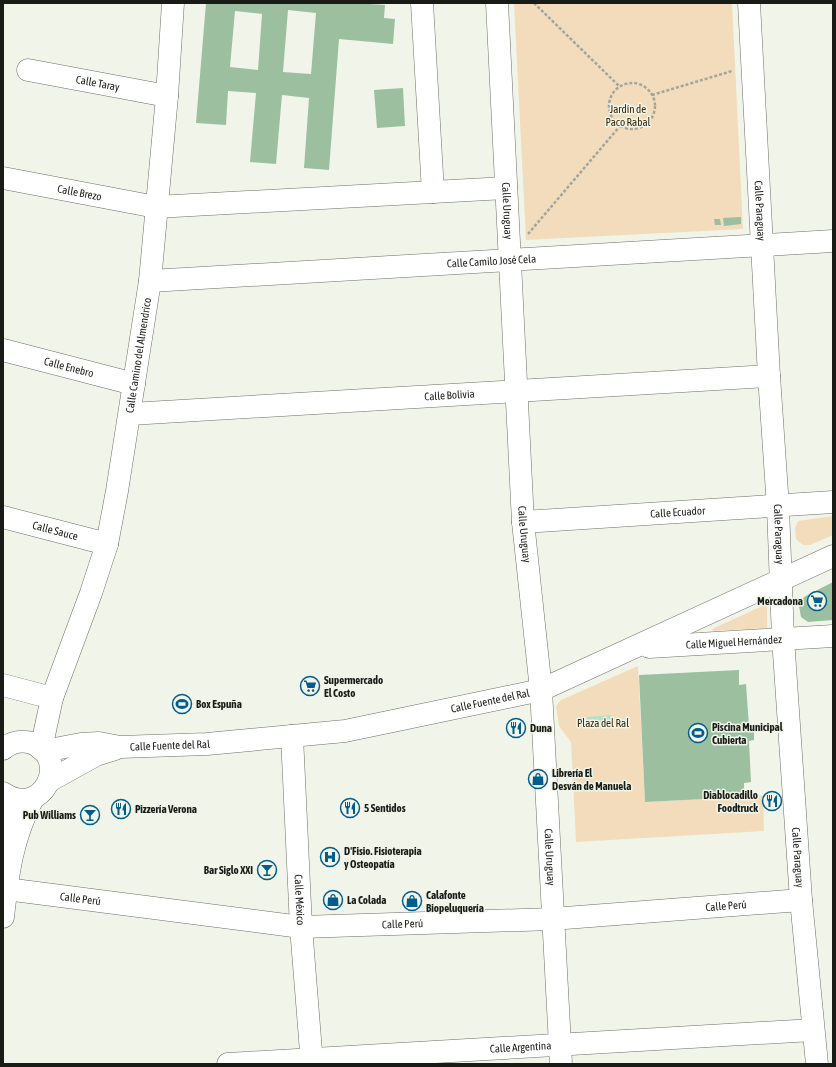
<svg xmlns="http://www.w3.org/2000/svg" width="836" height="1067" viewBox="0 0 836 1067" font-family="'Asap Condensed',sans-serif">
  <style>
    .green { fill: #f2dcbc }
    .water { fill: #b0e2d0 }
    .building { fill: #9cbf9f; fill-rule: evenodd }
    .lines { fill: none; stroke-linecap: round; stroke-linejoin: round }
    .minor-casing { stroke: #6b6f64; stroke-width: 23 }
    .path { stroke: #a1a59b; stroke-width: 2.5; stroke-dasharray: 3 2; stroke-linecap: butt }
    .minor { stroke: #fff; stroke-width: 22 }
    .labels { text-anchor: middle; stroke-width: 3; stroke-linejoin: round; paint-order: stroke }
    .street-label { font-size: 11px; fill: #191b16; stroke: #f1f5e9 }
    .park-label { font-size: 11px; fill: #392606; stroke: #f1f5e9 }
    .poi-label { font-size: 11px; font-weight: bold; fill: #191b16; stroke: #f1f5e9; text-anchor: start }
  </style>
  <rect width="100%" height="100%" fill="#f1f5e9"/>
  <!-- green -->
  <g class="green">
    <path d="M514,3h218l11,226 -217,11z"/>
    <path d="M833,516v19l-23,10h-7l-7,-6 -1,-11 3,-7z"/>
    <path d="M767,604v24l-54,3 -1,-2z"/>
    <path d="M638,666l7,136 118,-6 1,35 -188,11 -5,-100 -12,-16 -3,-20 5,-6z"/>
  </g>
  <!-- water -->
  <path class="water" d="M611,715l1,8 -24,2 -1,-8z"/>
  <!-- building -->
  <g class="building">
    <path d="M206,3h149l30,2 -1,13 11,1 -2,25 -54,-5 -10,131 -25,-2 5,-70 -27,-3 -6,69 -26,-2 6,-69 -28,-2 -2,34 -30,-2zM288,10l28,3 -5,61 -28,-2zM235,11l27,3 -4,56 -28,-3z"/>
    <path d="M403,88l2,38 -28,2 -3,-38z"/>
    <path d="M741,217v7l-17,2 -1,-8z"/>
    <path d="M714,219h6l1,6h-6z"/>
    <path d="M833,582v38l-25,2 -7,-5 -2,-11 5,-9z"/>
    <path d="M739,670v15l7,-1 3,42h5v14l-5,1 2,41 -7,1v14l-99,5 -6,-127z"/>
  </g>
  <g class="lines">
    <defs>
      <g id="minor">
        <path d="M422,3l11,189"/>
        <path id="s1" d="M497,3l26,519 18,168 20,374"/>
        <path id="s2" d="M749,3l20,373 9,131 5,131 18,262 16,164"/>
        <path id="s3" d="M28,70l139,26"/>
        <path id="s4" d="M3,178l153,29 350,-19"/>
        <path id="s5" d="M150,281l683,-40"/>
        <path id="s6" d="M3,350l131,34"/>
        <path id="s7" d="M130,414l639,-38"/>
        <path id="s8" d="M3,517l104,27"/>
        <path id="s9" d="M523,522l310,-20"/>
        <path id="s10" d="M649,647l184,-11"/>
        <path d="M3,685l49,13"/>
        <path id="s11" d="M292,736l9,191 11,137"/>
        <path d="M3,749c8,-7 19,-9 29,-6 40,16 10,77 -29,50"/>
        <path id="s12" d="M41,749l11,-51 39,-105 16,-49 10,-53 33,-210 17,-185 6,-93"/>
        <path id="s13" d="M44,751l37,-7 18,-1 21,4 87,-3 138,-13 196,-41 292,-134"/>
        <path d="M49,781l47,-26 19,-6"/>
        <path d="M3,804l8,45"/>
        <path id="s14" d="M6,889l295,38 251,-8 249,-19"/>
        <path d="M3,917c5,-45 9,-78 30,-119"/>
        <path id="s15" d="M228,1064l585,-34"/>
      </g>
    </defs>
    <!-- minor casing -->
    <use href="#minor" class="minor-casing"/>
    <!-- path -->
    <g class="path">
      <path d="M534,3l85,83"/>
      <circle cx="632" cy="106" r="23"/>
      <path d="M652,95l80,-24"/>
      <path d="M528,234l92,-108"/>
    </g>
    <!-- minor -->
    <use href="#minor" class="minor"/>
  </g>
  <!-- icons -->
  <defs>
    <symbol id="supermarket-ring" viewBox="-11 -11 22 22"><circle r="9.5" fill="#f1f5e9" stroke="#005d8e" stroke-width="1.5"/><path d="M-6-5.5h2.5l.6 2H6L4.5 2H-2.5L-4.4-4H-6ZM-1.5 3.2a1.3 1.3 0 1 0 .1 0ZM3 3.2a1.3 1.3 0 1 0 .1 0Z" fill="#005d8e"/></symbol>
    <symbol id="stadium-ring" viewBox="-11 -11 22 22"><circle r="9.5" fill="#f1f5e9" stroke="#005d8e" stroke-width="1.5"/><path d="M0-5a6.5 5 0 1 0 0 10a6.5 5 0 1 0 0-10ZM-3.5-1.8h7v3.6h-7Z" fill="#005d8e"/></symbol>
    <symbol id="restaurant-ring" viewBox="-11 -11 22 22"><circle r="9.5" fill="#f1f5e9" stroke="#005d8e" stroke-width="1.5"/><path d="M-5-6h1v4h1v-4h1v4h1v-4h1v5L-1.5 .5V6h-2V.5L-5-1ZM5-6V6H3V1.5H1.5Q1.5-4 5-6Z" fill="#005d8e"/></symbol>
    <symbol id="shop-ring" viewBox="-11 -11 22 22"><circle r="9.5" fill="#f1f5e9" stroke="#005d8e" stroke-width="1.5"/><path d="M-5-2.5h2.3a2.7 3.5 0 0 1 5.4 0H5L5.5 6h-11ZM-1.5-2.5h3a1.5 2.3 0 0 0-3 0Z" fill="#005d8e"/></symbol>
    <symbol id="bar-ring" viewBox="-11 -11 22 22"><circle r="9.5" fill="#f1f5e9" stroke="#005d8e" stroke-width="1.5"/><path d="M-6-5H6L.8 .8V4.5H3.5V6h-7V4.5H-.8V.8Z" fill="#005d8e"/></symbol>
    <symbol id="hospital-ring" viewBox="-11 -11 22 22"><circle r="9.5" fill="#f1f5e9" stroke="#005d8e" stroke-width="1.5"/><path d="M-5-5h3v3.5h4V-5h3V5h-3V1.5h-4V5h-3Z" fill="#005d8e"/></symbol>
  </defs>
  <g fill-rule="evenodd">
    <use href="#supermarket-ring" x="806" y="590" width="22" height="22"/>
    <use href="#supermarket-ring" x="299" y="675" width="22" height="22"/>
    <use href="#stadium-ring" x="171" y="693" width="22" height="22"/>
    <use href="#restaurant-ring" x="505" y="717" width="22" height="22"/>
    <use href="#stadium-ring" x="687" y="722" width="22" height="22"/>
    <use href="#shop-ring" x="527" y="768" width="22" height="22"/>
    <use href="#restaurant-ring" x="761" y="790" width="22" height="22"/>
    <use href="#restaurant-ring" x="339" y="797" width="22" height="22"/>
    <use href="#restaurant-ring" x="110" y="798" width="22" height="22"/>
    <use href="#bar-ring" x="79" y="804" width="22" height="22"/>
    <use href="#hospital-ring" x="319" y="846" width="22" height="22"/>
    <use href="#bar-ring" x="256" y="859" width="22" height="22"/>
    <use href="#shop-ring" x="322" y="889" width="22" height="22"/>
    <use href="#shop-ring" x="401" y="890" width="22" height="22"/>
  </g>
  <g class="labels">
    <!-- street labels -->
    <g class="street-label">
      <text dy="4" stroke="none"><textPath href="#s3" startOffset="71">Calle Taray</textPath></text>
      <text dy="4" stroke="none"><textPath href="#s4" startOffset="78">Calle Brezo</textPath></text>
      <text dy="4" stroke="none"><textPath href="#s1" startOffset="208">Calle Uruguay</textPath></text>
      <text dy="4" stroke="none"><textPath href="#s2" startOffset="208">Calle Paraguay</textPath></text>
      <text dy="4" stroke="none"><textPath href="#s5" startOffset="342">Calle Camilo José Cela</textPath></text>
      <text dy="4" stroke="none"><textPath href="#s12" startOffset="407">Calle Camino del Almendrico</textPath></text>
      <text dy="4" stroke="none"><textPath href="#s6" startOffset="68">Calle Enebro</textPath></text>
      <text dy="4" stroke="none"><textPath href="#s7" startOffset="320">Calle Bolivia</textPath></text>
      <text dy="4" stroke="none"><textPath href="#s9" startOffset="155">Calle Ecuador</textPath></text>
      <text dy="4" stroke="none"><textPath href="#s8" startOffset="54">Calle Sauce</textPath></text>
      <text dy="4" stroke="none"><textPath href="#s1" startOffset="532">Calle Uruguay</textPath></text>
      <text dy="4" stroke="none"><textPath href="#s2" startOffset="532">Calle Paraguay</textPath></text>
      <text dy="4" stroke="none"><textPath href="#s10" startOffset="85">Calle Miguel Hernández</textPath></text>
      <text dy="4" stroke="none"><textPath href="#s13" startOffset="451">Calle Fuente del Ral</textPath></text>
      <text dy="4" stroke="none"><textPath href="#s13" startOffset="127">Calle Fuente del Ral</textPath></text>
      <text dy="4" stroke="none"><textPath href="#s1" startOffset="856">Calle Uruguay</textPath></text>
      <text dy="4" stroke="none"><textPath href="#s2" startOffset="856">Calle Paraguay</textPath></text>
      <text dy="4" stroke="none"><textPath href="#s14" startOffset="75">Calle Perú</textPath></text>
      <text dy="4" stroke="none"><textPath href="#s11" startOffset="164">Calle México</textPath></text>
      <text dy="4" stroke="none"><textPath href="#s14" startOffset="723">Calle Perú</textPath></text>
      <text dy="4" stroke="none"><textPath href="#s14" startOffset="399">Calle Perú</textPath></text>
      <text dy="4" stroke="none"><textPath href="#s15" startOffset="293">Calle Argentina</textPath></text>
    </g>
    <!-- park labels -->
    <g class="park-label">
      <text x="628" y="113">Jardín de<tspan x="628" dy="13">Paco Rabal</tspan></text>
      <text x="603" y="727">Plaza del Ral</text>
    </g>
    <!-- poi labels -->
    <g class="poi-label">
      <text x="803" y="605" text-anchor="end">Mercadona</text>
      <text x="324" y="684">Supermercado<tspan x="324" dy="13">El Costo</tspan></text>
      <text x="196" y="708">Box Espuña</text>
      <text x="712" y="731">Piscina Municipal<tspan x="712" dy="13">Cubierta</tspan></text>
      <text x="530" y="732">Duna</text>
      <text x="552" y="777">Librería El<tspan x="552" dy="13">Desván de Manuela</tspan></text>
      <text x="758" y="799" text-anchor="end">Diablocadillo<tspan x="758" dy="13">Foodtruck</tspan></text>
      <text x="364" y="812">5 Sentidos</text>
      <text x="135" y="813">Pizzería Verona</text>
      <text x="76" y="819" text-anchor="end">Pub Williams</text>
      <text x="344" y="855">D'Fisio. Fisioterapia<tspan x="344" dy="13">y Osteopatía</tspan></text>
      <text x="253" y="874" text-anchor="end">Bar Siglo XXI</text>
      <text x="426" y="899">Calafonte<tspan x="426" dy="13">Biopeluquería</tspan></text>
      <text x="347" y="904">La Colada</text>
    </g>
  </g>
  <!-- border -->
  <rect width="836" height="1067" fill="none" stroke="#191b16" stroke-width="8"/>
</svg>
